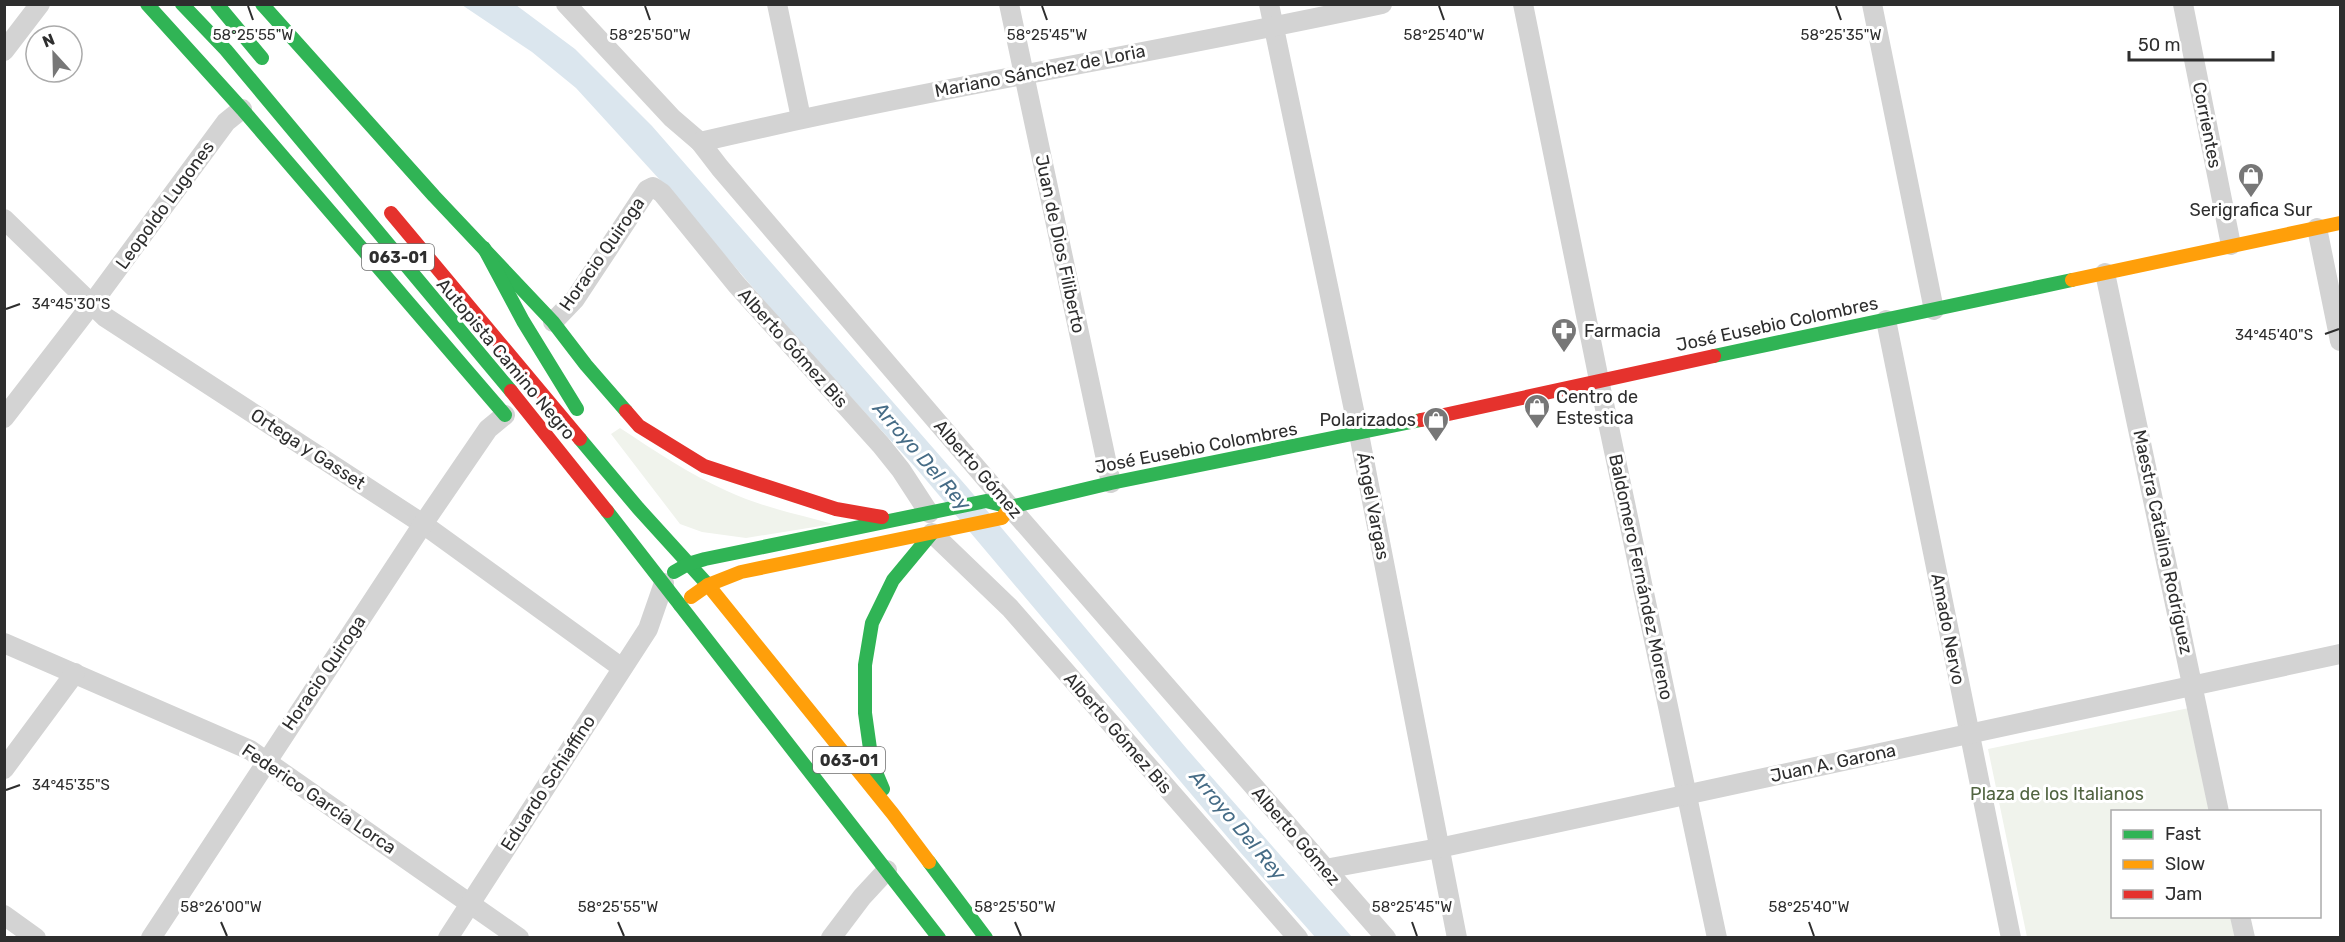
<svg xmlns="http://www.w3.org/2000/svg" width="2345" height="942" viewBox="0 0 2345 942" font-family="Rubik,sans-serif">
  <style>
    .green { fill: #f0f3ec }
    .water { fill: #dbe6ee }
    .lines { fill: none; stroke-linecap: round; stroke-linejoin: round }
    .street { stroke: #d3d3d3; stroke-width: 20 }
    .fast { stroke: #30b455; stroke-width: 14 }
    .slow { stroke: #ff9f0a; stroke-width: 14 }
    .jam { stroke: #e5322d; stroke-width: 14 }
    .ticks { fill: none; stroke: #2e2e2e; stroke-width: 2 }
    .labels { text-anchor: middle; stroke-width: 6; stroke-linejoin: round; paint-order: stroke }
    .shield { fill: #fff; stroke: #6d6d6d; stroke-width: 1.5 }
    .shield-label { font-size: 16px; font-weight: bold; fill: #2e2e2e }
    .street-label { font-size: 18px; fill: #2e2e2e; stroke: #fff }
    .poi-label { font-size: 18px; fill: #2e2e2e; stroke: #fff; text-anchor: start }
    .park-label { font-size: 18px; fill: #516441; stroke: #fff }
    .water-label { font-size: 20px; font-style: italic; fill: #466c86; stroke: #fff }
    .ticks-label { font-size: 15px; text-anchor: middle; fill: #2e2e2e; stroke: #fff; stroke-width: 6; stroke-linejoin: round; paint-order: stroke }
  </style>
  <rect width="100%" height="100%" fill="#fff"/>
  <!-- green -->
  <g class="green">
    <path d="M620,428c35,23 69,46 107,63 34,16 70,23 106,33l-87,14 -44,-6 -22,-8 -69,-90z"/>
    <path d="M2189,708l22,103 -99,1v104l120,1 5,20h-210l-39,-188z"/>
  </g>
  <!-- water -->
  <path class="water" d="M462,5h54l59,44 77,77 316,362 219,261 165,188h-37l-75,-85 -324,-384 -124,-135 -132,-153 -84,-92 -44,-36z"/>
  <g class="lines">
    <!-- street -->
    <g class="street">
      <path d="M566,4l106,114 28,24 20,26 290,339 376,431"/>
      <path d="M777,4l24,114"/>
      <path d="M1009,4l102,479"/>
      <path d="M1269,4l90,430 98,504"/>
      <path d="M1523,4l76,376 118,558"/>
      <path d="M1872,4l62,306"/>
      <path d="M2183,4l48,241"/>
      <path d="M4,51l36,-47"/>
      <path d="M700,142c226,-53 455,-89 682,-138"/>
      <path d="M4,219l101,98 318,207 199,144"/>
      <path d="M2317,228l23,113"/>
      <path d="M2105,273l114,539"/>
      <path d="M1886,320l125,618"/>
      <path d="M553,322l22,-23 72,-109 6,-3 9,6 74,91 145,161 20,25 28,43"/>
      <path d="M4,418l87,-113 135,-183 16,-13"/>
      <path d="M932,533l78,75 288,330"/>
      <path d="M4,643l246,107 269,188"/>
      <path d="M4,769l71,-96"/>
      <path d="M1325,869l114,-21 901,-194"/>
      <path d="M4,915l32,23"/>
      <path d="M2240,916l5,22"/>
      <path d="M151,938l272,-414 65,-95 17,-14"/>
      <path d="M448,938l200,-309 16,-46"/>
      <path d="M831,938l31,-41 25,-27"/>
    </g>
    <!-- fast -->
    <g class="fast">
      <path d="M147,4l95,105 263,306"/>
      <path d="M182,4l44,46 285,341"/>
      <path d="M217,4l45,54"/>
      <path d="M262,4l172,192 119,126 33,43 40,46"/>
      <path d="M484,248l39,73 54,88"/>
      <path d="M1714,356l358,-76"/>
      <path d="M580,439l58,69 70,77"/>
      <path d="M607,511l73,94"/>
      <path d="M674,572l14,-8 17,-5 281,-58 24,6 101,-24 310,-63"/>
      <path d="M680,605l259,333"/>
      <path d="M883,789l-11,-26 -7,-50v-48l7,-42 21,-43 39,-47"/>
      <path d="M929,862l57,76"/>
    </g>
    <!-- slow -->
    <g class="slow">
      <path d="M2072,280l268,-57"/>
      <path d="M708,585l185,229 36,48"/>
      <path d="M691,597l17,-12 33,-13 261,-54 8,-11"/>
    </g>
    <!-- jam -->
    <g class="jam">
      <path d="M391,213l189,226"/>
      <path d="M511,391l96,120"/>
      <path d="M626,411l13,15 65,40 132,43 46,8"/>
      <path d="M1421,420l293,-64"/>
    </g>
  </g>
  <!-- ticks -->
  <path class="ticks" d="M248,6l5,14M645,6l5,14M1042,6l5,14M1439,6l5,14M1836,6l5,14M6,309l14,-5M2325,334l14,-5M6,790l14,-5M221,922l6,14M618,922l6,14M1015,922l6,14M1412,922l5,14M1809,922l5,14"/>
  <!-- icons -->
  <defs>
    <symbol id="shop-pin" viewBox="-11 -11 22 30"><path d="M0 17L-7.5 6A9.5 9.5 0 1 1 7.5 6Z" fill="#777" stroke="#fff"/><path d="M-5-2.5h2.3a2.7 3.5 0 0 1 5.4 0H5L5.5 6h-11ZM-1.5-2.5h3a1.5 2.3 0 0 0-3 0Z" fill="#fff"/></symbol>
    <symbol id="pharmacy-pin" viewBox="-11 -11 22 30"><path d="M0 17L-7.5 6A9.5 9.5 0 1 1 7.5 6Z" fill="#777" stroke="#fff"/><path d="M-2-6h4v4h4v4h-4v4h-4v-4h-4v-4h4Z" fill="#fff"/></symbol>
  </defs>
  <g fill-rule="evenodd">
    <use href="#shop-pin" x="2236" y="161" width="30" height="40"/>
    <use href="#pharmacy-pin" x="1549" y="316" width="30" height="40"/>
    <use href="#shop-pin" x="1522" y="392" width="30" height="40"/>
    <use href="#shop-pin" x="1421" y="405" width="30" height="40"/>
  </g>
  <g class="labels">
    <!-- shield labels -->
    <g class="shield">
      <rect x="362" y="244" width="72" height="26" rx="4.5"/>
      <rect x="813" y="747" width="72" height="26" rx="4.5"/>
    </g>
    <g class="shield-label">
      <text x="398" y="263">063-01</text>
      <text x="849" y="766">063-01</text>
    </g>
    <!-- street labels -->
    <g class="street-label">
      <text transform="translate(1040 71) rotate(-11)" y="6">Mariano Sánchez de Loria</text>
      <text transform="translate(2207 125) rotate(79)" y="6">Corrientes</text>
      <text transform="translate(165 205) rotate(-54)" y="6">Leopoldo Lugones</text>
      <text transform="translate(1060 244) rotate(78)" y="6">Juan de Dios Filiberto</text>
      <text transform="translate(602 254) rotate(-55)" y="6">Horacio Quiroga</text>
      <text transform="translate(1777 324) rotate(-12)" y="6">José Eusebio Colombres</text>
      <text transform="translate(793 348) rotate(48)" y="6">Alberto Gómez Bis</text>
      <text transform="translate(506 359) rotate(50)" y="6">Autopista Camino Negro</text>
      <text transform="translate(1196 448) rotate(-11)" y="6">José Eusebio Colombres</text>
      <text transform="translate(308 449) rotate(33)" y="6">Ortega y Gasset</text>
      <text transform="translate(978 469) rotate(49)" y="6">Alberto Gómez</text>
      <text transform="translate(1373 506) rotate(79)" y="6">Ángel Vargas</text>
      <text transform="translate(2163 542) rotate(78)" y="6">Maestra Catalina Rodríguez</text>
      <text transform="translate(1641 577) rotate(78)" y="6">Baldomero Fernández Moreno</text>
      <text transform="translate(1948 629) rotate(79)" y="6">Amado Nervo</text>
      <text transform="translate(324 673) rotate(-56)" y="6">Horacio Quiroga</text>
      <text transform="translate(1118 733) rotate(49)" y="6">Alberto Gómez Bis</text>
      <text transform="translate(1833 763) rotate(-12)" y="6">Juan A. Garona</text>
      <text transform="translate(548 783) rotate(-57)" y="6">Eduardo Schiaffino</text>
      <text transform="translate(319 799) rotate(34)" y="6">Federico García Lorca</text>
      <text transform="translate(1296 836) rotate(49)" y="6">Alberto Gómez</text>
    </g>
    <!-- poi labels -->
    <g class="poi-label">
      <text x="2251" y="216" text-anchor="middle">Serigrafica Sur</text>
      <text x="1584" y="337">Farmacia</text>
      <text x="1556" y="403">Centro de<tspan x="1556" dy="21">Estestica</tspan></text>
      <text x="1416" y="426" text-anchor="end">Polarizados</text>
    </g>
    <!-- park labels -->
    <g class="park-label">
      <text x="2057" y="800">Plaza de los Italianos</text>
    </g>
    <!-- water labels -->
    <g class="water-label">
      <text transform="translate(922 456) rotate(49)" y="7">Arroyo Del Rey</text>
      <text transform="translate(1238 825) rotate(50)" y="7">Arroyo Del Rey</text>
    </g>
  </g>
  <g class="ticks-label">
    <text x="253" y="40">58°25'55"W</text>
    <text x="650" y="40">58°25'50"W</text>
    <text x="1047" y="40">58°25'45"W</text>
    <text x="1444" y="40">58°25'40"W</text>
    <text x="1841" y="40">58°25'35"W</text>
    <text x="71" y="309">34°45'30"S</text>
    <text x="2274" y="340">34°45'40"S</text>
    <text x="71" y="790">34°45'35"S</text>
    <text x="221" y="912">58°26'00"W</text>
    <text x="618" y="912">58°25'55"W</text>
    <text x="1015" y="912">58°25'50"W</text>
    <text x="1412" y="912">58°25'45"W</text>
    <text x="1809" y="912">58°25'40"W</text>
  </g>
  <!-- border -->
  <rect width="2345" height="942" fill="none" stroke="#2e2e2e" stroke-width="12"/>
  <!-- legend -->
  <rect x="2111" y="810" width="210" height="108" fill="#ffffff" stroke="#ababab" stroke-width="1.5"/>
  <rect x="2123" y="830" width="30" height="9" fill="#30b455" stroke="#ababab" stroke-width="1.5"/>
  <text x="2165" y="840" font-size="18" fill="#2e2e2e">Fast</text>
  <rect x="2123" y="860" width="30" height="9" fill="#ff9f0a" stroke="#ababab" stroke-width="1.5"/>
  <text x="2165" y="870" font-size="18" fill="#2e2e2e">Slow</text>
  <rect x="2123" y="890" width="30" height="9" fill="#e5322d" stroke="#ababab" stroke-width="1.5"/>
  <text x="2165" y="900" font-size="18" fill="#2e2e2e">Jam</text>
  <!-- north arrow -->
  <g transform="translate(54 54) rotate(338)"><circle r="28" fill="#ffffff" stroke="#ababab" stroke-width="1.5"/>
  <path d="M0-4.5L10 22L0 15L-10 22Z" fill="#777777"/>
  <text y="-9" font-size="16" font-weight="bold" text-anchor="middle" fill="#2e2e2e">N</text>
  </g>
  <!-- scale -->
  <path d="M2129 51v9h144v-9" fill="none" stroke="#2e2e2e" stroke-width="3"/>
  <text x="2138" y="51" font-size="18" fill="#2e2e2e" stroke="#ffffff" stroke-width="4.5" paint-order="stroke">50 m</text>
</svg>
